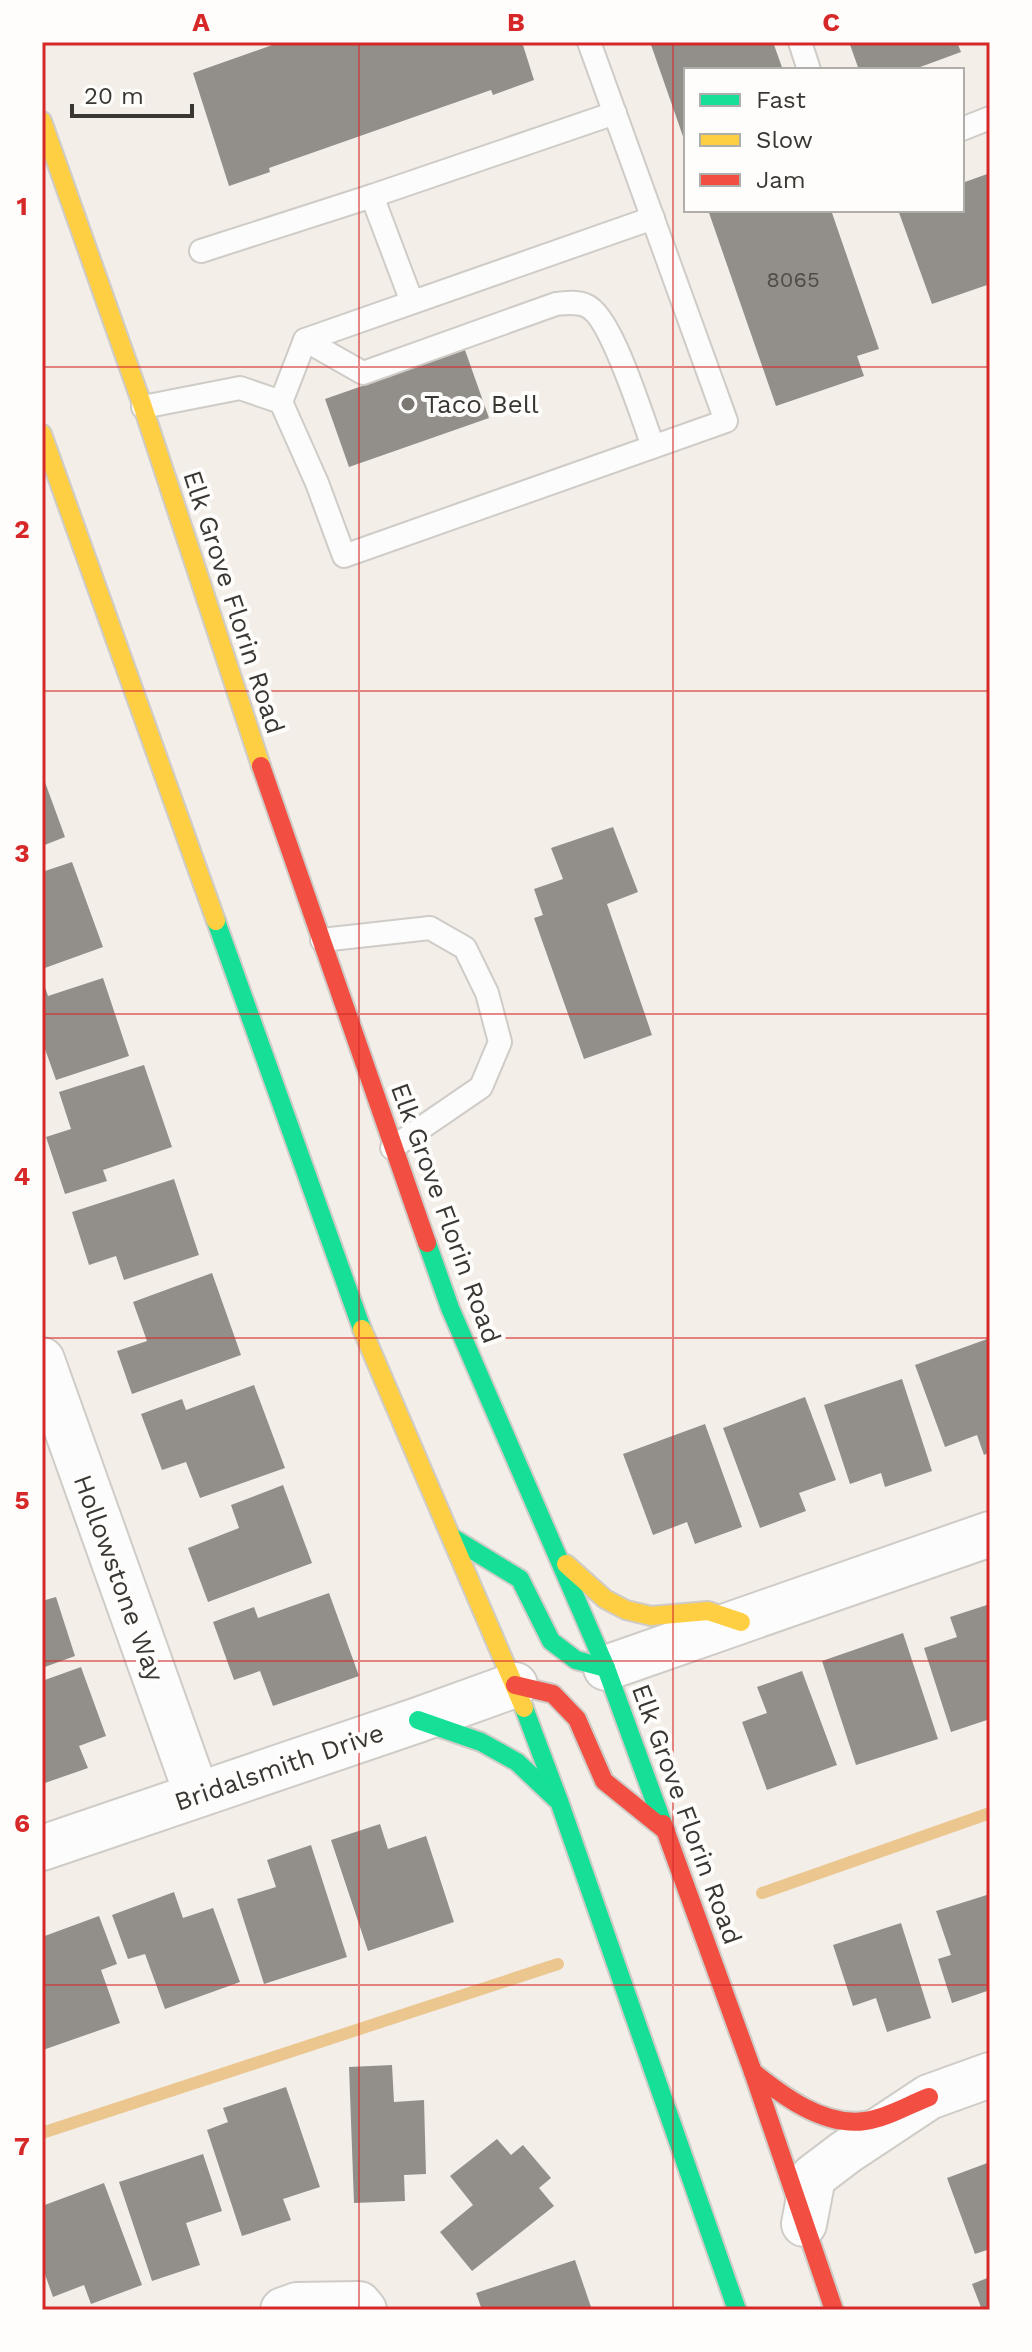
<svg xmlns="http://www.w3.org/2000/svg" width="1032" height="2352" viewBox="0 0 1032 2352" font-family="'Work Sans',sans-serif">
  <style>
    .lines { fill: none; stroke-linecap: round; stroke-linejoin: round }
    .stream { stroke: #ebc68f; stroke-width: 12 }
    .building { fill: #928f8a }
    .lane-casing { stroke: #cfccc7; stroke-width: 26 }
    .street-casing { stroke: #cfccc7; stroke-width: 48 }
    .fast-casing { stroke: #cfccc7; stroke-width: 22 }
    .slow-casing { stroke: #cfccc7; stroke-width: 22 }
    .jam-casing { stroke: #cfccc7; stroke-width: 22 }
    .lane { stroke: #fdfcfc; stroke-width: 22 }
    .street { stroke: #fdfcfc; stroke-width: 44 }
    .fast { stroke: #16e098; stroke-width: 18 }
    .slow { stroke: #ffcf43; stroke-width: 18 }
    .jam { stroke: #f24e42; stroke-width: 18 }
    .grid { fill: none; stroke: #d62828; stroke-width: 2; stroke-opacity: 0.55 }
    .poi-dot { fill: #7b7772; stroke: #fffdfb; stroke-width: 3 }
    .labels { text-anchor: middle; stroke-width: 8; stroke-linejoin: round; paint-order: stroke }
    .number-label { font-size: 22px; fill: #504d49 }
    .poi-label { font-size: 26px; fill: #3a3733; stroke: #fffdfb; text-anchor: start }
    .street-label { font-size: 26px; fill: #3a3733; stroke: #fffdfb }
    .neatline { fill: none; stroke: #d62828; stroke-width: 3 }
    .grid-label { font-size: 26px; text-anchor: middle; font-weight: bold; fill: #d62828 }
  </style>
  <rect width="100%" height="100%" fill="#f3eee8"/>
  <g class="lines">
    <!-- stream -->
    <g class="stream">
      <path d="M762,1893l228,-80"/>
      <path d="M42,2133l516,-169"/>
    </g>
  </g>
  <!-- building -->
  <g class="building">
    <path d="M281,42h241l12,38 -41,15 -2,-5 -222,78 1,4 -41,14 -36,-113z"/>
    <path d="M650,42h123l10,28h-97v75z"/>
    <path d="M849,42h108l4,10 -49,18h-53z"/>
    <path d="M990,173v111l-58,20 -34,-94h64v-27z"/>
    <path d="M708,210h123l48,139 -22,7 7,20 -88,30z"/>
    <path d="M465,350l24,68 -140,49 -24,-68z"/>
    <path d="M42,774l23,63 -23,9z"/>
    <path d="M613,827l25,65 -31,12 45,131 -68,24 -50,-141 9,-3 -9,-26 29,-10 -12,-31z"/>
    <path d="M72,862l31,85 -61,22v-97z"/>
    <path d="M42,978l6,18 55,-18 26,78 -73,24 -11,-31 -3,1z"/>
    <path d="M144,1065l28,82 -69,23 4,11 -42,13 -19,-57 25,-8 -12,-37z"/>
    <path d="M174,1179l25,76 -75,25 -8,-24 -27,9 -17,-53z"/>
    <path d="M212,1273l29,82 -109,39 -15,-43 30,-10 -14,-39z"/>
    <path d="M990,1338v114l-6,3 -7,-20 -32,12 -30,-82z"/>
    <path d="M902,1379l30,92 -47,16 -4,-14 -31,11 -26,-79z"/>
    <path d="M254,1385l31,83 -85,30 -14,-36 -24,8 -21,-56 41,-15 4,11z"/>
    <path d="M805,1397l31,83 -37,13 7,18 -46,17 -37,-100z"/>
    <path d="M705,1424l37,103 -47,17 -8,-22 -34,13 -30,-81z"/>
    <path d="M283,1485l29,78 -104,39 -20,-54 51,-20 -8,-23z"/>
    <path d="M329,1593l30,83 -86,30 -13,-35 -26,9 -21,-58 41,-15 4,11z"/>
    <path d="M56,1597l19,59 -33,12v-67z"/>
    <path d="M990,1604v115l-39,13 -27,-84 33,-11 -7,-20z"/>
    <path d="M903,1633l35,106 -82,26 -34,-104z"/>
    <path d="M81,1667l25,69 -27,10 9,22 -46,16v-103z"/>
    <path d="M802,1671l35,94 -70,25 -25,-68 25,-9 -10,-26z"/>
    <path d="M380,1824l8,25 38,-13 28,86 -86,29 -37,-111z"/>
    <path d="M311,1845l36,112 -83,27 -27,-85 39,-12 -9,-27z"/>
    <path d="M174,1892l9,26 30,-10 27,74 -75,27 -20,-55 -17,5 -16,-44z"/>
    <path d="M990,1894v57l-3,1 3,9v29l-38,13 -14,-44 13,-4 -15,-44z"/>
    <path d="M99,1916l18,48 -16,6 19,53 -77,27 -1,-113z"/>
    <path d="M901,1923l30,95 -44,14 -11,-34 -23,8 -20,-61z"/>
    <path d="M392,2065l2,37 30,-2 2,74 -22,1 1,26 -51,2 -5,-136z"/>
    <path d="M286,2087l34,100 -37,12 8,21 -49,16 -35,-106 21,-8 -5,-14z"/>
    <path d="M497,2139l14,16 12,-10 28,33 -12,10 15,18 -82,65 -32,-39 33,-27 -23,-29z"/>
    <path d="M203,2154l19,57 -36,12 14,42 -48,16 -33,-99z"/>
    <path d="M990,2162v87l-15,5 -28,-76z"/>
    <path d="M104,2183l38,102 -51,19 -7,-19 -31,12 -11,-31v-60z"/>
    <path d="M575,2260l17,50h-110l-6,-17z"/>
    <path d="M990,2277v33h-8l-10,-26z"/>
  </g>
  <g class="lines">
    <defs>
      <g id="lane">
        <path d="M800,42l9,28"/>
        <path d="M962,129l28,-11"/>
        <path d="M201,251l171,-55"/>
        <path d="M412,302l-40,-106 243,-83"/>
        <path d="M305,340l58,33 193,-69c10,-1 21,-3 31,2 25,11 55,112 66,140"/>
        <path d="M281,402l24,-62 348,-122"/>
        <path d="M143,407l97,-19 41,14 36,81 27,73 382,-135 -137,-379"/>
        <path d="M322,940l108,-12 35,20 22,45 13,49 -19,45 -89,61"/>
      </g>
      <g id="street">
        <path d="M42,1360l155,435"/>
        <path d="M606,1668l384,-134"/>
        <path d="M42,1848l376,-128 97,-35"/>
        <path d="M804,2224l9,-47 33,-25 83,-55 61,-22"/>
        <path d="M283,2310l14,-5 62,-1 5,6"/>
      </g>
      <g id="fast">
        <path d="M216,921l146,408"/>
        <path d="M427,1243l23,65 156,360 57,156"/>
        <path d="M453,1538l67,41 31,62 25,19 30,8"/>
        <path d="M524,1708l35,93 178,509"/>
        <path d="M418,1720l63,22 36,20 39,37"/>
      </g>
      <g id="slow">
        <path d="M42,121l101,286 118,359"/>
        <path d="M42,434l174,487"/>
        <path d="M362,1329l162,379"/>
        <path d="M566,1564l39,35 21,11 25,6 57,-5 33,11"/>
      </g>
      <g id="jam">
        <path d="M261,766l166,477"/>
        <path d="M515,1685l38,9 24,25 27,62 62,50"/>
        <path d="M663,1824l90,248 81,238"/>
        <path d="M753,2072c30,24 71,55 112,49 22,-3 43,-16 64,-24"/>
      </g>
    </defs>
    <!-- lane casing -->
    <use href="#lane" class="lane-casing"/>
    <!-- street casing -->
    <use href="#street" class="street-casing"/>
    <!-- fast casing -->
    <use href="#fast" class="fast-casing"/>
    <!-- slow casing -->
    <use href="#slow" class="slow-casing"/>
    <!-- jam casing -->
    <use href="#jam" class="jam-casing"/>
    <!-- lane -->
    <use href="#lane" class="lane"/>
    <!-- street -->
    <use href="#street" class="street"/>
    <!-- fast -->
    <use href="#fast" class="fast"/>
    <!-- slow -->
    <use href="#slow" class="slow"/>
    <!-- jam -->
    <use href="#jam" class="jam"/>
  </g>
  <!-- grid -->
  <path class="grid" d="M359,42v2268M673,42v2268M42,367h948M42,691h948M42,1014h948M42,1338h948M42,1661h948M42,1985h948"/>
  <!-- markers -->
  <circle class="poi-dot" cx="408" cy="404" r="8"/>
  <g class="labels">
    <!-- number labels -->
    <g class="number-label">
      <text x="793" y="287">8065</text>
    </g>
    <!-- poi labels -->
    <g class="poi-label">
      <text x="424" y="413">Taco Bell</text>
    </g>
    <!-- street labels -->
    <g class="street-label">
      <text transform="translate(234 602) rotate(72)" y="9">Elk Grove Florin Road</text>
      <text transform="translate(446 1213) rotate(70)" y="9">Elk Grove Florin Road</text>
      <text transform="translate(119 1578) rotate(70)" y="9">Hollowstone Way</text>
      <text transform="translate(279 1767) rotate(-19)" y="9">Bridalsmith Drive</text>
      <text transform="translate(687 1814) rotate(70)" y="9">Elk Grove Florin Road</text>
    </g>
  </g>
  <!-- border -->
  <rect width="1032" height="2352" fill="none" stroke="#fffdfb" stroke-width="88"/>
  <!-- legend -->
  <rect x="684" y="68" width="280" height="144" fill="#fffdfb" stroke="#b0aeab" stroke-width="2"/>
  <rect x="700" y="94" width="40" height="12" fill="#16e098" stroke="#b0aeab" stroke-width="2"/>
  <text x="756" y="108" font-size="24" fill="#3a3733">Fast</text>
  <rect x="700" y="134" width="40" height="12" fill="#ffcf43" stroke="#b0aeab" stroke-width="2"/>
  <text x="756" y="148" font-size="24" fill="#3a3733">Slow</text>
  <rect x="700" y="174" width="40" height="12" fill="#f24e42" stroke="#b0aeab" stroke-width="2"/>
  <text x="756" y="188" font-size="24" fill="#3a3733">Jam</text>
  <!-- scale -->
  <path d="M72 104v12h120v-12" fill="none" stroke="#3a3733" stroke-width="4"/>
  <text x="84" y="104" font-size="24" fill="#3a3733" stroke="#fffdfb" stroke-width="6" paint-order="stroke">20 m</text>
  <rect x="44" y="44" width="944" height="2264" class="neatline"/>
  <g class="grid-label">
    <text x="201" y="31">A</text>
    <text x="516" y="31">B</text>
    <text x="831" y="31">C</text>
    <text x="22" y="215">1</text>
    <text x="22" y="538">2</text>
    <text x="22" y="862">3</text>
    <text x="22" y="1185">4</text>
    <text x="22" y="1509">5</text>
    <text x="22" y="1832">6</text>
    <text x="22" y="2155">7</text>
  </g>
</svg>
